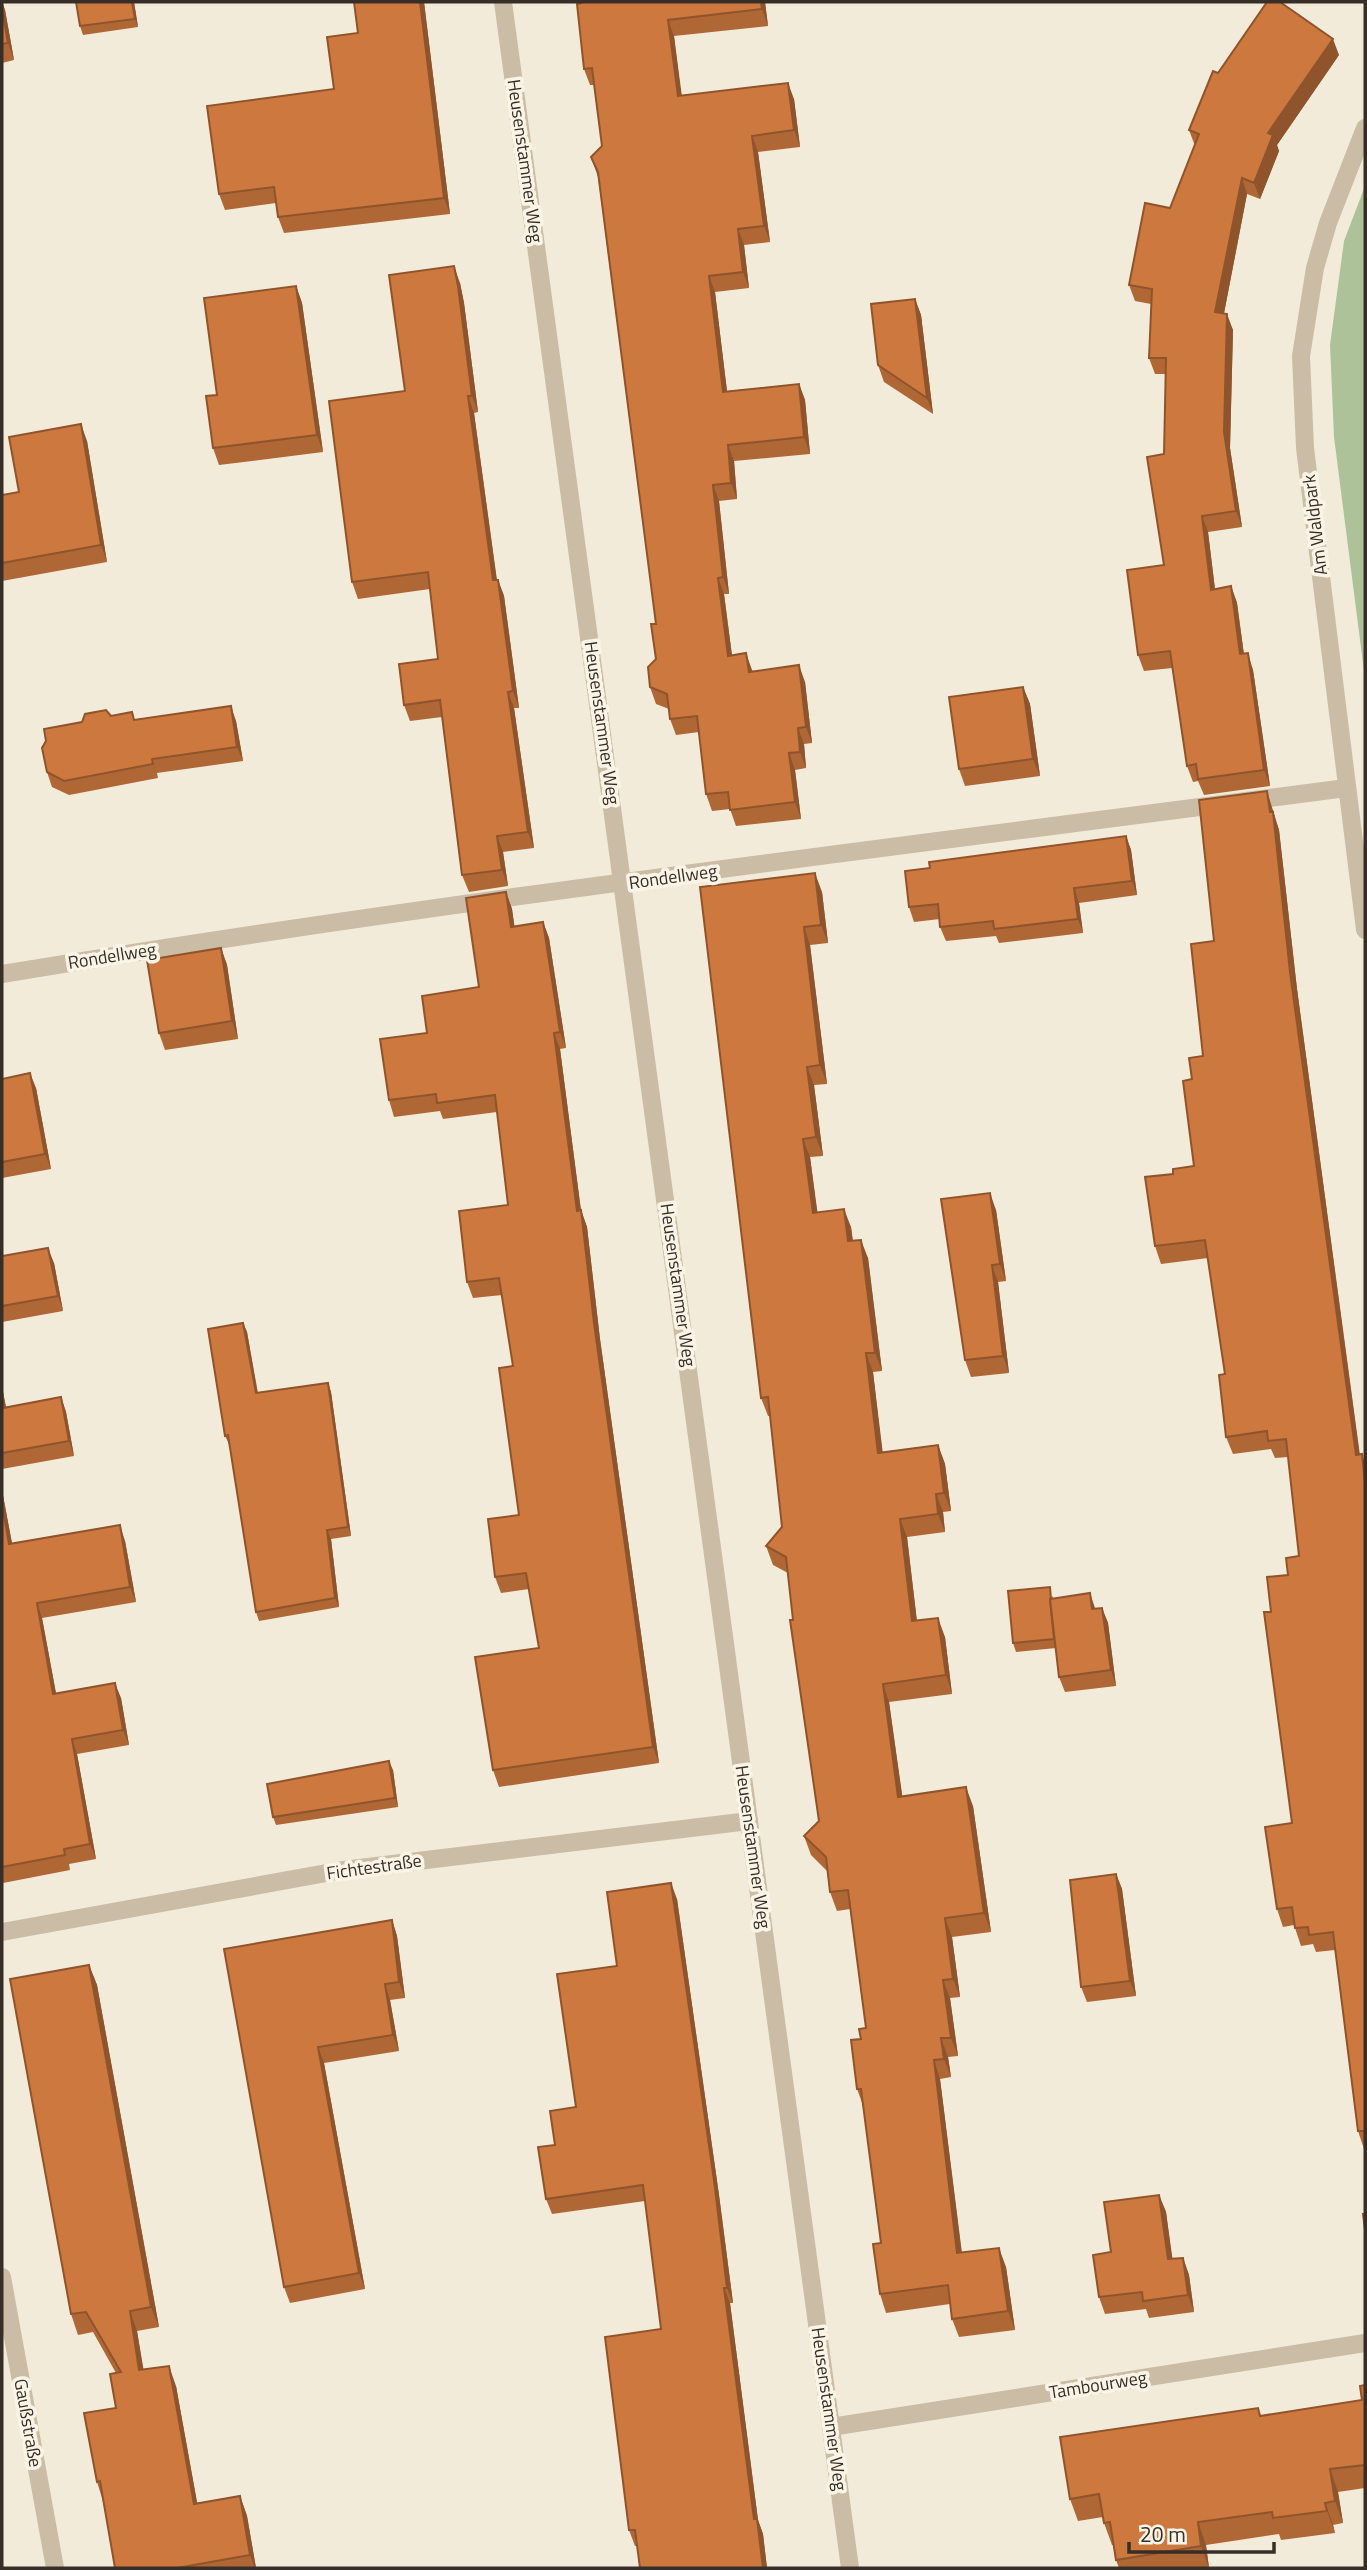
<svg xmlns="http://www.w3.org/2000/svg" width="1367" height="2570" viewBox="0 0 1367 2570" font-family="'Titillium Web',sans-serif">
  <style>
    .green { fill: #aec299 }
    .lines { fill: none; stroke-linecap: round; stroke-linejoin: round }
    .lane { stroke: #cbbda5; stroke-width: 18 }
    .street { stroke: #cbbda5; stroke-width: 18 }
    .wall { fill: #af6736 }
    .shaded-wall { fill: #8f542c }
    .building { fill: #cc783f; stroke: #8f542c; stroke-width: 2 }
    .labels { text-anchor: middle; stroke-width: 7; stroke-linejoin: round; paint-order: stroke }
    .street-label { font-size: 18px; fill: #372e27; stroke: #faf4e6 }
  </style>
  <rect width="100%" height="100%" fill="#f3ebda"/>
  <!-- green -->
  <path class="green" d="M1365,186v493l-31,-242 -4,-92 14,-104z"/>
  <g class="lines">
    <!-- lane -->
    <path class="lane" d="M2,974c446,-74 896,-127 1344,-186"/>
    <!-- street -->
    <g class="street">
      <path d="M503,2l347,2566"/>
      <path d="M1365,128l-37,95 -13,45 -14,88 4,92 60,482"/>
      <path d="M2,1932l341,-62 406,-49"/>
      <path d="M2,2277l53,291"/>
      <path d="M831,2427l534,-84"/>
    </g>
  </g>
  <!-- wall -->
  <g class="wall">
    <path d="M2,2l3,8 9,50 -12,3z"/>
    <path d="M76,2h58l4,25 -55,8 -3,-9z"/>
    <path d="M354,2h70l26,212 -166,19 -6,-16 -2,-14 -51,7 -6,-16 115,-105 24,-56z"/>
    <path d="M765,2l3,24 -94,10 7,59 113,4 6,48 -42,5 12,90 -26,3 5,43 -34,4 12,99 72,-7 6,16 5,54 -76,7 3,38 -18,2 10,93h-5l8,61 21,16 52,11 7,61 -8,1 2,24 -11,2 6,49 -65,7 -6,-17 -18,2 -6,-17 -7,-62 -23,3 -6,-16 -1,-10 -13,-5 -6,-17 6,-28v-35l-58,-447 -7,-20 11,-11 -8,-61h-4l-6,-16 -7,-65z"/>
    <path d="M1339,55l-62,90 2,6 -19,48 -13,-5 -23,119 9,17 -3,118 12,79 -34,5 7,57 16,-3 6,17 7,51 9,16 17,116 -66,9 -6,-14 -5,1 -6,-16 -15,-98 -28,3 -6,-16 26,-90v-111l2,-80h-11l-6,-16 2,-54 -16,-3 -6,-16 41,-77 25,-62 -6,-16 29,-57z"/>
    <path d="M460,283l4,20 14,109 -4,1 23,167h1l6,16 15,112h-5l20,140 -31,4 5,34 -39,6 -7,-17 -20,-158 -32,4 -6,-16 34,-46 -8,-70 -72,10 -6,-17z"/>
    <path d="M296,286l6,17 21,149 -104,13 -6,-17 4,-53z"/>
    <path d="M915,299l6,16 12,99 -49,-32 -6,-17z"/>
    <path d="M87,441l20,121 -105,19v-86l17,-3z"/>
    <path d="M1023,687l7,17 10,72 -75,10 -6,-17z"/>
    <path d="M111,716l24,4 101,1 7,40 -86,12 1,5 -89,17 -17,-8 -5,-15z"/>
    <path d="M1273,809l1,6 5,15 18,159 63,466 5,9v685h-1l-6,-18 -23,-181 -19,2 -3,-8 -12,2 -7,-21 -11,2 -6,-18 15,-86 -21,-211 17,-37 11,-19 -11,-99 -13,1 -4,-9 -38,5 -7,-17 -1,-63 -17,-116 -47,6 -6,-18 18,-72 21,-8 -2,-87 11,-23 11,-115z"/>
    <path d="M1126,836l5,14 6,45 -58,8 4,30 -84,10 -3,-7 -50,5 -6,-14v-8l-26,3 -5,-15 21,-39z"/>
    <path d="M700,887l122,5 6,51 -18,2 17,139 -13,1 9,71 -13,1 7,55 34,15 2,14 15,17 14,113 -9,1 9,80 56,-7 7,19 6,47 -8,1 2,20 -38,5 10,84 28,16 7,57 -63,8 13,94 71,10 18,126 -39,5 8,60 -10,1 8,58 -10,1 3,20 -11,2 22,174 44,14 9,63 -56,7 -7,-18 -2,-15 -64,9 -6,-19 1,-51 -17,-135 -7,-19 4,-50 5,-11 -16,-119 -13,2 -7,-19 -3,-21 -16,-16 -7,-19 15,-15 -31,-248 -15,-8 -7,-19 16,-19 -12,-111h-2l-7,-18z"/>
    <path d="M506,892l6,17 2,17 29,-4 6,16 17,110 -6,1 21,161 6,17 13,112 59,424 -160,24 -6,-17 46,-122 -10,-59 -28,4 -6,-16 24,-62 -6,-149 -11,-71 -29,3 -6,-16 41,-77 -11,-93 -54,7 -3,-8 -46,6 -5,-17 38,-67 52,-46z"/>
    <path d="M221,948l6,17 11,74 -73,11 -6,-17z"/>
    <path d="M2,1079l34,9 15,81 -49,9z"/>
    <path d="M996,1210l10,71 -8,1 11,91 -38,4 -6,-17z"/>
    <path d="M2,1256l52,7 9,48 -61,11z"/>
    <path d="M243,1323l4,9 11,61 70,-10 3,9 20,144 -20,3 8,68 -80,14 -3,-9 -26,-168h-1l-4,-8z"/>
    <path d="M2,1387l4,20 55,-10 5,15 8,44 -72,13z"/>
    <path d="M2,1490l10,54 113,-3 11,61 -94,16 14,76 65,4 8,47 -52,9 19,105 -27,5 1,6 -67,13 -1,-3z"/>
    <path d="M1053,1596v2l42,11 7,-1 6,15 8,63 -51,6 -6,-15 -3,-29 -40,4 -3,-9z"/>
    <path d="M393,1770l5,37 -122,18 -3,-8z"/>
    <path d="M1116,1874l6,15 14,107 -49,6 -6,-15z"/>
    <path d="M677,1899l42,296 14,108h-3l28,217 5,14 4,34h-127l-3,-22h-2l-6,-16 32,-201 -16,-128 -93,13 -6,-15 9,-54 21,-38 41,-141z"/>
    <path d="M392,1920l5,16 8,62 -15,2 9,51 -75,12 41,226 -75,14 -6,-16 -60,-338z"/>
    <path d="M89,1965l8,20 62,342 -22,4 6,38 33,17 21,117 43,-7 7,20 9,52h-141l-12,-67 -6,-19 19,-74v-35l-23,-41 -15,3 -7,-21z"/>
    <path d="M1159,2195l7,17 6,47 11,-1 6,17 5,37 -45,6 -3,-9 -41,5 -6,-17 12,-45z"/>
    <path d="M1365,2385v103l-27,4 5,31 -10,2 2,8 -54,7 -2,-6 -73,11 3,23h-90l-3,-8 -2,-15h-2l-8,-22 -1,-6 -25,4 -8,-22 188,-91 3,8 101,-16z"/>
  </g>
  <!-- shaded-wall -->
  <g class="shaded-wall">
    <path d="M2,2l3,8 9,50 -6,-17 -6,-33z"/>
    <path d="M132,2h2l4,25 -3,-8z"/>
    <path d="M420,2h4l26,212 -6,-16z"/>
    <path d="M761,2h4l3,24 -6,-17z"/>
    <path d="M668,20l6,16 10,76 -6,-16z"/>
    <path d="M1333,39l6,16 -62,90 2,6 -19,48 -6,-16 14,-50z"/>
    <path d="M788,83l6,16 6,48 -6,-17z"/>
    <path d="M752,136l6,16 12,90 -6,-16z"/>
    <path d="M1242,178l5,16 -26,135 -6,-17z"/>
    <path d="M738,229l6,16 5,43 -6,-16z"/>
    <path d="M454,266l6,17 4,20 14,109 -6,-16z"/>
    <path d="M709,276l6,16 14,116 -6,-16z"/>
    <path d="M296,286l6,17 21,149 -6,-17z"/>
    <path d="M915,299l6,16 12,99 -6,-16z"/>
    <path d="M1227,314l6,16 -3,118 12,79 -6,-16 -12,-79z"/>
    <path d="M799,384l6,16 5,54 -6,-17z"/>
    <path d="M468,396l6,17 25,184 -6,-17z"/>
    <path d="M81,424l6,17 20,121 -6,-17z"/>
    <path d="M728,445l6,16 3,38 -6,-16z"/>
    <path d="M713,485l6,16 10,93 -6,-17z"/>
    <path d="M1202,516l6,16 9,74 -6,-16z"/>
    <path d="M718,578l6,16 10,78 -6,-16z"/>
    <path d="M498,580l6,16 15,112 -6,-17z"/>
    <path d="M1231,586l6,17 9,68 -6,-17z"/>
    <path d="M746,653l6,17 3,18 -6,-16z"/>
    <path d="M1248,653l5,17 17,116 -6,-16z"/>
    <path d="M799,665l6,17 7,61 -6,-16z"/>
    <path d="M1023,687l7,17 10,72 -7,-17z"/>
    <path d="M508,692l6,16 20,140 -6,-16z"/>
    <path d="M231,706l5,15 7,40 -6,-14z"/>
    <path d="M798,728l6,16 2,24 -6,-16z"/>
    <path d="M789,753l6,17 6,49 -6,-17z"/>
    <path d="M1267,791l12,39 18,159 65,484 -6,-18z"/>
    <path d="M497,836l6,16 5,34 -6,-16z"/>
    <path d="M1126,836l5,14 6,45 -5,-14z"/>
    <path d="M815,873l7,19 6,51 -7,-18z"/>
    <path d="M1074,888l5,15 4,30 -5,-14z"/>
    <path d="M506,892l6,17 5,34 -6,-16z"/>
    <path d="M543,922l6,16 17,110 -6,-16z"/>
    <path d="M804,927l6,18 17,139 -7,-19z"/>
    <path d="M221,948l6,17 11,74 -6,-18z"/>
    <path d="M554,1033l6,16 23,178 -6,-16z"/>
    <path d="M807,1067l7,18 9,71 -7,-19z"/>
    <path d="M30,1073l6,15 15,81 -6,-15z"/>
    <path d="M803,1139l7,18 10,74 -7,-18z"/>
    <path d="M990,1193l6,17 10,71 -6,-17z"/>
    <path d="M844,1209l7,18 4,33 -7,-19z"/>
    <path d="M581,1210l6,17 13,112 59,424 -6,-16 -59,-424z"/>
    <path d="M861,1240l7,18 14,113 -7,-18z"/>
    <path d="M48,1248l6,15 9,48 -5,-15z"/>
    <path d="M992,1265l6,17 11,91 -6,-17z"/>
    <path d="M243,1323l4,9 12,70 -3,-9z"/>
    <path d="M866,1353l7,19 12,99 -7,-18z"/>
    <path d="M328,1383l3,9 20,144 -3,-9z"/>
    <path d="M2,1387l7,36 -6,-15 -1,-8z"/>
    <path d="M61,1397l5,15 8,44 -5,-15z"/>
    <path d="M938,1445l7,19 6,47 -7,-18z"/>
    <path d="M1362,1454l3,10v19z"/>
    <path d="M2,1490l13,69 -6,-15 -7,-40z"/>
    <path d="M936,1494l7,18 2,20 -7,-18z"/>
    <path d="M900,1519l7,18 12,103 -7,-19z"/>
    <path d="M120,1525l5,16 11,61 -6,-15z"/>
    <path d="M327,1530l4,9 8,68 -4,-9z"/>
    <path d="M1090,1593l5,15 -3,1z"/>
    <path d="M37,1603l5,15 17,91 -6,-15z"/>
    <path d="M1102,1608l6,15 8,63 -5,-16z"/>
    <path d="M938,1618l7,19 7,57 -6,-19z"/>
    <path d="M115,1683l6,15 8,47 -6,-15z"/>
    <path d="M883,1684l6,18 16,113 -7,-18z"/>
    <path d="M72,1739l5,15 19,105 -6,-15z"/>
    <path d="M389,1761l4,9 5,37 -3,-9z"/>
    <path d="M966,1787l7,19 18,126 -7,-19z"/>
    <path d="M1116,1874l6,15 14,107 -6,-15z"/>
    <path d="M671,1883l6,16 42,296 14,108 -6,-15z"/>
    <path d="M945,1918l7,19 8,60 -7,-18z"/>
    <path d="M392,1920l5,16 8,62 -6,-16z"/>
    <path d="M89,1965l8,20 62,342 -8,-20z"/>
    <path d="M943,1980l7,18 8,58 -7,-18z"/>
    <path d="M385,1984l5,16 9,51 -6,-16z"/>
    <path d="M941,2038l7,19 3,20 -7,-18z"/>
    <path d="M318,2047l6,16 41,226 -6,-16z"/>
    <path d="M934,2060l6,19 24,193 -7,-19z"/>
    <path d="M1159,2195l7,17 9,65 -7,-18z"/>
    <path d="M999,2248l7,19 9,63 -7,-19z"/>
    <path d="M1183,2258l6,17 5,37 -6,-17z"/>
    <path d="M724,2288l6,15 28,217 5,14 4,34h-4l-9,-49z"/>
    <path d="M130,2311l7,20 10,59 -8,-20z"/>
    <path d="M169,2366l7,20 25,138 -7,-20z"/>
    <path d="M1330,2469l8,23 5,31 -8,-22z"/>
    <path d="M240,2496l7,20 9,52h-1l-5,-13z"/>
    <path d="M1325,2503l8,22 2,8 -8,-22z"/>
    <path d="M1198,2522l8,23 3,23 -8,-22z"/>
  </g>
  <!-- building -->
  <g class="building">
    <path d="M76,2h56l3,17 -55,7z"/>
    <path d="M354,2h66l24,196 -166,19 -4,-30 -55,7 -12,-88 127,-17 -7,-52 31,-4z"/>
    <path d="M581,2h180l1,7 -94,11 10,76 110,-13 6,47 -42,6 12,90 -26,3 5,43 -34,4 14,116 76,-8 5,53 -76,8 3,38 -18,2 10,92 -5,1 10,78 18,-3 3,19 50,-7 7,62 -8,1 2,24 -11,1 6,49 -65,8 -2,-18 -22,2 -9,-78 -27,3 -3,-25 -17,-7 -2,-20 8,-8 -5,-35h5l-58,-452 -7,-15 11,-11 -10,-78 -8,1 -7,-65 4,-1z"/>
    <path d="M1267,2h13l53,37 -65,94 5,2 -19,48 -12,-5 -27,134 12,2 -3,118 12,79 -34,5 9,74 20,-4 9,68 8,-1 16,117 -66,9 -2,-15 -9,2 -17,-115 -32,4 -11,-85 37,-5 -17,-108 17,-3 2,-96h-17l3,-69 -23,-4 16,-82 25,5 29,-74 -10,-4 24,-59 5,2z"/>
    <path d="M2,10l6,33 -6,1z"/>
    <path d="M454,266l4,20 14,110h-4l25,184h5l15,111 -5,1 20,140 -31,4 5,34 -40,5 -22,-175 -36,5 -5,-41 39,-5 -10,-87 -76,10 -23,-181 76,-10 -16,-116z"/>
    <path d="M296,286l21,149 -104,13 -7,-52 11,-1 -13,-97z"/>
    <path d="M915,299l12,99 -49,-33 -7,-61z"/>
    <path d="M81,424l20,121 -99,18v-68l17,-3 -10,-55z"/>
    <path d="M1023,687l10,72 -74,10 -10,-72z"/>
    <path d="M231,706l6,41 -85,12 1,5 -89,17 -17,-9 -5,-24 4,-7 -2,-12 38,-7 3,-8 21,-4 5,6 21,-4 2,8z"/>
    <path d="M1267,791l3,21h3l17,160 66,483 6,-1 3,29v648h-7l-25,-199 -24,3 -1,-8 -13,1 -3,-21 -15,2 -12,-82 27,-4 -28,-211h7l-4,-35 21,-2 -2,-17 13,-2 -13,-117 -18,2 -1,-10 -41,6 -7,-62 6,-1 -20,-134 -50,6 -10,-69 28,-3v-5l21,-3 -11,-85 9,-2 -3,-21 14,-2 -12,-112 23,-3 -15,-141z"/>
    <path d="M1126,836l6,45 -58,7 4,31 -84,10 -1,-8 -53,6 -2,-23 -29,3 -4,-36 25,-3 -1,-6z"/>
    <path d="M815,873l6,52 -17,2 16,138 -13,2 9,70 -13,2 10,74 31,-4 4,32 13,-1 14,113h-9l12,100 60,-8 6,48 -8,1 2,20 -38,5 12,102 26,-3 8,57 -63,9 15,113 68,-10 18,126 -39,5 8,61 -10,1 8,58h-10l3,21 -10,1 23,193 42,-5 9,63 -56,8 -4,-34 -68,9 -7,-50 8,-1 -20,-154h-4l-6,-49 10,-1 -2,-10 7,-1 -18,-138 -18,2 -4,-35 -22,-21 15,-15 -29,-201h3l-7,-63 -20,-11 16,-19 -14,-130 -7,1 -61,-511z"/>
    <path d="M506,892l5,35 32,-5 17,110 -6,1 23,178 4,-1 13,113 59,424 -160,23 -18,-113 64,-9 -13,-75 -31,4 -7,-58 31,-4 -20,-147 14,-2 -14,-88 -32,4 -8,-71 49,-6 -13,-110 -58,8 -1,-9 -47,6 -9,-61 47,-6 -5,-37 57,-9 -13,-89z"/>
    <path d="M221,948l11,73 -73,12 -12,-73z"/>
    <path d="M30,1073l15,81 -43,8v-83z"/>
    <path d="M990,1193l10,71 -8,1 11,91 -38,4 -24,-161z"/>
    <path d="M48,1248l10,48 -56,10v-50z"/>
    <path d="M243,1323l13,70 72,-10 20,144 -21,3 8,68 -79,14 -28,-177 -3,1 -17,-107z"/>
    <path d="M61,1397l8,44 -67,12v-53l1,8z"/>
    <path d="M2,1504l7,40 111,-19 10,62 -93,16 16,91 62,-11 8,47 -51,9 18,105 -26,5 1,6 -63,12z"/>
    <path d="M1050,1587l1,12h-1l4,40 -41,4 -5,-52z"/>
    <path d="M1090,1593l2,16 10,-1 9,62 -52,7 -9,-78z"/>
    <path d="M389,1761l6,37 -122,19 -6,-33z"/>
    <path d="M1116,1874l14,107 -49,6 -11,-107z"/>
    <path d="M671,1883l43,297 13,108h-3l30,231h3l6,49h-123l-5,-38h-6l-24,-193 56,-8 -18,-144 -97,14 -8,-52 17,-2 -5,-34 26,-4 -19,-133 60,-8 -10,-74z"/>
    <path d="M392,1920l7,62 -14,2 8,51 -75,12 41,226 -75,14 -60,-338z"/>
    <path d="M89,1965l62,342 -21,4 9,59 30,-4 25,138 46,-8 10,59 -73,13h-62l-15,-87 -3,1 -13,-69 32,-5 -6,-34 11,-2 -35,-60 -15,2 -61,-335z"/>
    <path d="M1159,2195l9,64 15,-1 5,37 -45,6 -1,-9 -43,5 -6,-42 18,-3 -7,-50z"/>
    <path d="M1363,2214h2v16z"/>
    <path d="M1365,2385v80l-35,4 5,32 -10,2 2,8 -54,7 -1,-6 -74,10 3,24 -85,14 -6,-38 -6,1 -5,-29 -29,5 -10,-62 198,-29 2,8 102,-16 -2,-14z"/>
  </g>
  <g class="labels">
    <!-- street labels -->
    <g class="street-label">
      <text transform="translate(525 161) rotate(82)" y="6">Heusenstammer Weg</text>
      <text transform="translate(1315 525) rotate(-97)" y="6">Am Waldpark</text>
      <text transform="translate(602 723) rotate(82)" y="6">Heusenstammer Weg</text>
      <text transform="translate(673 877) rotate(-8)" y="6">Rondellweg</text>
      <text transform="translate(112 956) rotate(-9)" y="6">Rondellweg</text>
      <text transform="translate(678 1285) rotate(82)" y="6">Heusenstammer Weg</text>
      <text transform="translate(753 1847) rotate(82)" y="6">Heusenstammer Weg</text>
      <text transform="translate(374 1867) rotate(-8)" y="6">Fichtestraße</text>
      <text transform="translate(1098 2385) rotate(-9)" y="6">Tambourweg</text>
      <text transform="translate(829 2409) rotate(82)" y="6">Heusenstammer Weg</text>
      <text transform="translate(28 2423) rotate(80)" y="6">Gaußstraße</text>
    </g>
  </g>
  <!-- border -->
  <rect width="1367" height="2570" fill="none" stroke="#372e27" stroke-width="7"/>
  <!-- scale -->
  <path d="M1129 2542v10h145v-10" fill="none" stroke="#372e27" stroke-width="3.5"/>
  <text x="1140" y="2542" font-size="21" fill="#372e27" stroke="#faf4e6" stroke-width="5" paint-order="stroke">20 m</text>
</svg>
